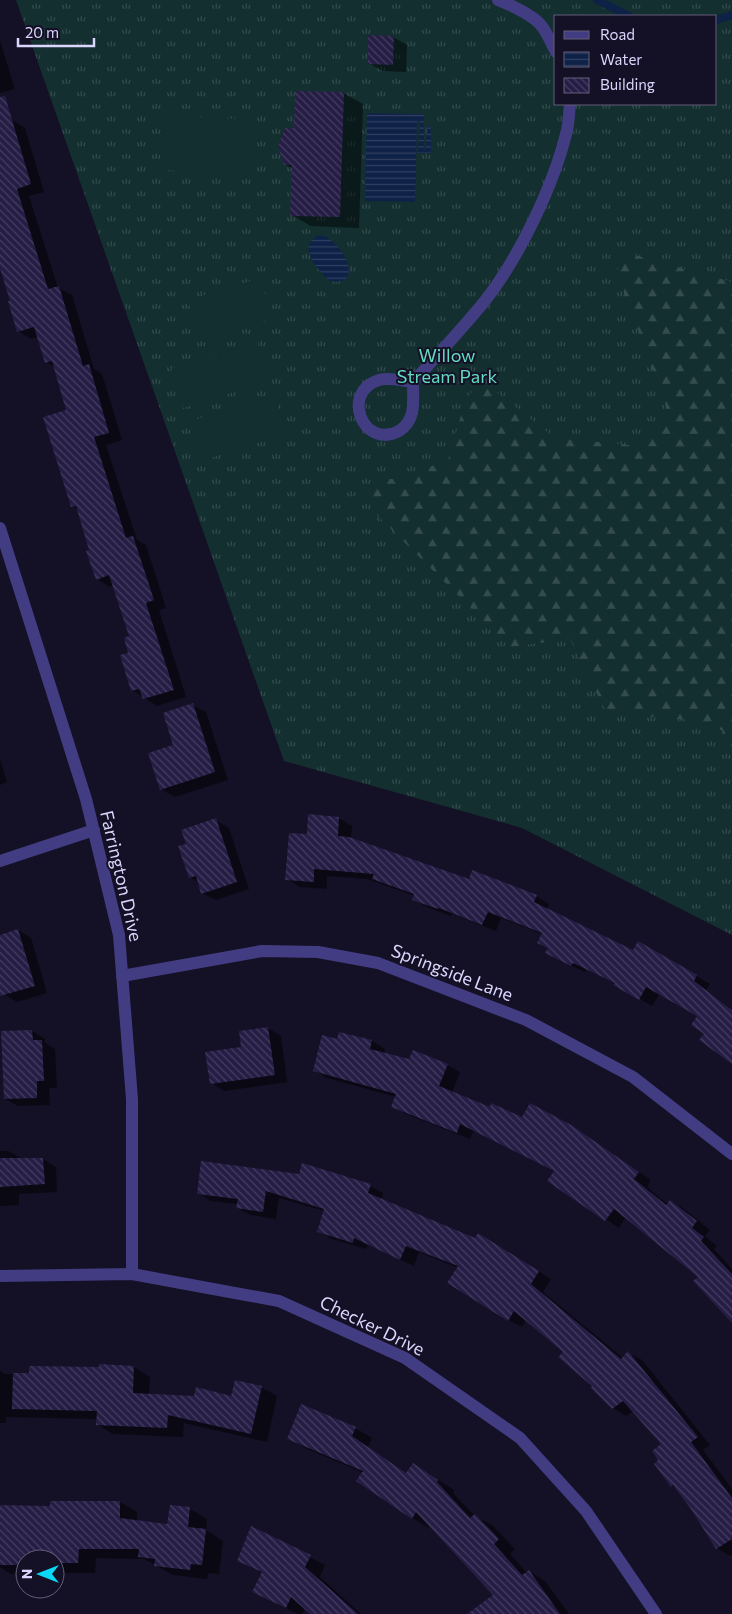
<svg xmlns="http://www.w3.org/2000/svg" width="732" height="1614" viewBox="0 0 732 1614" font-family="Commissioner,sans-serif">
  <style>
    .grass { fill: url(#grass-tufts); fill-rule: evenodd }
    .forest { fill: url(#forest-firs) }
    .pitch { fill: #132f2f }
    .water { fill: url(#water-rules) }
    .shadow { fill: #0007 }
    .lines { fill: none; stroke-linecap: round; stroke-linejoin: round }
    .stream { stroke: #0e2146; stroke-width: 8 }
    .building { fill: url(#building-back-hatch) }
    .service { stroke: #423d82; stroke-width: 12 }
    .minor { stroke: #423d82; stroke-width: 12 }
    .tertiary { stroke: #423d82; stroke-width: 12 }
    .labels { text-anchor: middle; stroke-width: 4; stroke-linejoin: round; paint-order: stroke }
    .park-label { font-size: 18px; fill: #64dbc1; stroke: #141025 }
    .street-label { font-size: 18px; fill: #dbd6fd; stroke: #141025 }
  </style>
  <defs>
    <pattern id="grass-tufts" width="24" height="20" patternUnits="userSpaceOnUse" patternTransform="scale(1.25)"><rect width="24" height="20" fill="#132f2f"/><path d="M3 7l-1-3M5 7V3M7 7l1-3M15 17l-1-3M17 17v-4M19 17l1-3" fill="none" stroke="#354c4e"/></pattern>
    <pattern id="forest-firs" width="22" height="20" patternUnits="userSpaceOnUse" patternTransform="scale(1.25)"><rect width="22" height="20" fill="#132f2f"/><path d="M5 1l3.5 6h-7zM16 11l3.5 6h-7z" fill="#354c4e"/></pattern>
    <pattern id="water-rules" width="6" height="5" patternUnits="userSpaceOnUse" patternTransform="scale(1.25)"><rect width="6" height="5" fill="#0e2146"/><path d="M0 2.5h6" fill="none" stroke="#304062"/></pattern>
    <pattern id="building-back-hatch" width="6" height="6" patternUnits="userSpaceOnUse" patternTransform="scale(1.25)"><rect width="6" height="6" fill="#261d45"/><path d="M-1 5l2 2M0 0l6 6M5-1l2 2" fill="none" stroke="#453d61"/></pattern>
  </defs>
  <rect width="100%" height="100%" fill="#141025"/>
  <!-- grass -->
  <path class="grass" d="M16,0h716v935l-210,-107 -238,-67zM556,16h160v88h-160z"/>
  <!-- forest -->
  <path class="forest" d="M620,251l112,31v473l-16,-7 7,-17 -22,-10 -95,-9 -36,-73 -60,8 -136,-135 -2,-33h24l52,-19 18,-62 10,-10h15l64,50 75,7 39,-31 -52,-140z"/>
  <!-- pitch -->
  <g class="pitch">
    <path d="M162,116l89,3 -1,54 -90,-3z"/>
    <path d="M260,278l12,40 -72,23 -12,-41z"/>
    <path d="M257,341l13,40 -87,27 -12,-39z"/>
    <path d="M274,394l13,40 -87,27 -12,-39z"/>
  </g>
  <!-- water -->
  <g class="water">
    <path d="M367,113l57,1v35h2l1,-23 4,1v26h-13l2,-32h-3l-2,81 -50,-1z"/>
    <path d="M320,235c22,4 47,53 10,46 -13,-11 -35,-36 -10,-46z"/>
  </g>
  <!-- shadow -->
  <g class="shadow">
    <path d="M393,37l14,8 -1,27 -24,-1 -13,-8z"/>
    <path d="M0,41l15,48 -15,4z"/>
    <path d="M343,93l20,11 -4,124 -48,-2 -19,-11 1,-46 -8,-5 10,-35z"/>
    <path d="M0,97l12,23 13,8 19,64 -15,4 29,92 14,7 22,74 8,5 20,66 -16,5 31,95 9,5 20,63 -7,2 27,87 -29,9 -25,-16 -2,-53 -16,-52 -4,2 -13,-8 -6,-28 -13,-41 -6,-4 -4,-95 -12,-43 -10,-6 -8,-25 -7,2 -13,-8 -6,-30 -12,-37z"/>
    <path d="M193,705l13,7 22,68 -53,17 -14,-8 14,-43z"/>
    <path d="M0,759l7,23 -7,3z"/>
    <path d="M339,818l13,8 -1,13 119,41 66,16 13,8 -2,6 87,42 5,-9 71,41 -4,6 26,19v53l-26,-28 -7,-18 -39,-23 -8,13 -37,-21 1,-2 -30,-14 -1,3 -26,-12 -10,-12 -7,-14 -41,-16 -5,13 -44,-17 -1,2 -24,-9 -13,-7 1,-4 -48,-17 -40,-3v13l-27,-2 -13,-8 21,-44z"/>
    <path d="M215,820l14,8 20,61 -33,11 -14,-7 -3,-10 -9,-6 -2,-33z"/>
    <path d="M18,930l13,8 16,55 -30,9 -13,-8 -4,-6v-51z"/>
    <path d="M268,1028l13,8 6,46 -63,9 -13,-8 31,-35z"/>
    <path d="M32,1031l13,8v4l10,6 2,39h-8l1,17 -32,1 -13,-7z"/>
    <path d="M340,1033l32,8 13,8 -1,5 26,7 37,4 13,7 -8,21 38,15 33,10 48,8 80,54 -4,7 21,18 3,-4 13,8 26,21 -5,6 12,10 -3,3 18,20v52l-32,-44 -74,-60 -7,11 -70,-47 6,-9 -81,-42 -4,9 -64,-25 -14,-8 4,-9 -69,-19 -13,-8 24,-29z"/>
    <path d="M0,1151h8l14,8h21l13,8 1,25 -38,2v11l-19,1z"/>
    <path d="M370,1186l13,7 -2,7 95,39 16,3 59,37 -8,13 80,66 5,-5 14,7 68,85 -7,5 29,39v66l-2,1 -13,-8 -25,-40 -14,-19 -6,-3 -12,-26 3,-16 -30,-33 -7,5 -13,-8 -21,-20 2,-2 -29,-34 -39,-32 -4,7 -14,-7 -50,-52 -39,-16 -5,14 -46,-21 -2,4 -34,-10 -14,-8 7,-20 -46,-13 -3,21 -25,-4 -13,-7v-4l-27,-3 -13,-8z"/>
    <path d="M134,1367l16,10 -1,18 83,2 29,-10 16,9 -10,46 -83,-19 -1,14 -70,-3 -16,-10 1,-5 -92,-2v6h-6v-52l5,3h26z"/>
    <path d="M355,1428l17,10 -4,9 39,27 7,-10 40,26 -1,3 22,23 17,9 23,24 -5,5 17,19 2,-2 16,10 24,33h-79l5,-19 -65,-69 -1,2 -17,-10 -48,-45 -59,-25 -16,-10z"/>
    <path d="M120,1502l17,10v9l31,5 3,-20 19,3 17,10 -1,11 17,11 -4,33 -11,-1 -1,6 -34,-4 -29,-16 -48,-1 -1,15h-40v-14h-30v15h-14l-11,-7v-61l51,1z"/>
    <path d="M252,1528l73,37 -5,12 41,37h-50l-6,-6 -3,6h-4l-29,-14 -6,-27 -24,-13z"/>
  </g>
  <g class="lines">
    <!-- stream -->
    <g class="stream">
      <path d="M597,0l32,16"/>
      <path d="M716,20l16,-5"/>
    </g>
  </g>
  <!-- building -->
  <g class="building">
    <path d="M368,35l26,1 -1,29 -25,-1z"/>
    <path d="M295,91l49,1 -4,125 -50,-1 2,-51h-8l-6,-19 7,-18h9z"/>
    <path d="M5,96l26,88 -14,5 31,100 11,-3 24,80 6,-2 20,69 -15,4 32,101 7,-2 21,64 -8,3 28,87 -31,9 -4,-10 -8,2 -11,-36 8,-2 -4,-15 5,-2 -20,-61 -13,5 -10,-29 3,-1 -13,-44 -5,1 -28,-90 23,-7 -14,-49 -7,2 -11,-36 -17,5 -9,-31h2l-10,-33v-171z"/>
    <path d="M193,703l22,69 -55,18 -12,-37 25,-8 -10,-32z"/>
    <path d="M308,814l31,3 -1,19 11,1 120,42 3,-9 65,25 -3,7 99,48 5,-9 59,34 -3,6 38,29v54l-33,-24 5,-6 -13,-9 6,-9 -51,-29 -7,13 -26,-15 2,-2 -42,-20 -2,3 -26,-13 3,-5 -11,-5 5,-10 -54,-21 -6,13 -43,-17 -1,1 -26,-9 2,-6 -42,-15 2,-5 -60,-5v13l-29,-2 4,-47 18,1z"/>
    <path d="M216,818l21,64 -36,12 -5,-18 -7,2 -11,-32 8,-2 -5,-14z"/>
    <path d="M18,929l17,57 -35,10v-61z"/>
    <path d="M268,1027l7,48 -65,9 -5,-32 36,-5 -2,-16z"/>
    <path d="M32,1030l1,10h9l2,41h-7v17l-33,1 -3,-68z"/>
    <path d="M339,1032l33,8 -2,9 39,10 4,-9 35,14 -9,22 51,21 1,-4 31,14 8,-14 41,22 68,47 -5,7 32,26 4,-5 27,21 -5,7 12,9 -3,4 31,33v49l-39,-42 5,-4 -84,-68 -9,12 -58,-40 7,-10 -94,-47 -3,9 -66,-26 5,-13 -83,-23 9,-36 15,4z"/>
    <path d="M0,1158h43l2,26 -45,3z"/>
    <path d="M201,1161l98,13 3,-11 69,21 -3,9 107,45 3,-5 61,38 -8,13 90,75 7,-8 70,86 -7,5 41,56v41l-16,10 -25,-40 -18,-24 -2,2 -17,-23 4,-4 -6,-9 9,-7 -38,-43 -11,8 -21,-21 1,-2 -34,-29 5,-5 -49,-41 -6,10 -61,-38 11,-17 -52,-20 -6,14 -46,-22 -1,5 -36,-11 7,-23 -58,-18 -3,21 -27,-4 2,-9 -41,-5z"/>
    <path d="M99,1364l35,2 -1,27 61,3 2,-9 35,9 4,-16 27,6 -11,48 -83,-19 -1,13 -71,-3 1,-14 -85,-2 1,-36h16v-7l70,1z"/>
    <path d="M301,1404l55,23 -4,9 54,37 7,-10 25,17 -1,2 33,36 5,-4 24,25 -5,5 28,31 7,-5 31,44h-93l26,-19 -77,-83 -4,7 -56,-38 7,-10 -76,-32z"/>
    <path d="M50,1501h70v17l47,6 3,-19 20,2 -2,20 18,2 -4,36 -11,-1 -1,6 -36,-4 1,-7 -17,-2 1,-8h-60l-1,14h-23v-4h-30v6h-25v-60l50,1z"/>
    <path d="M251,1526l60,29 -6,12 53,47h-48l-19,-17 -5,11 -34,-16 10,-20 -25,-11z"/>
  </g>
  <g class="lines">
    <!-- service -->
    <g class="service">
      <path d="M498,0c11,4 34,15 42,24 7,8 11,19 16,28"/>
      <path d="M413,382c-11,-1 -24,-5 -34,-2 -39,12 -16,70 20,51 6,-4 11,-10 13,-18 2,-10 1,-21 1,-31 24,-26 48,-52 71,-80 35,-44 70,-117 83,-172 2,-8 2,-18 3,-26"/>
    </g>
    <!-- minor -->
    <g class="minor">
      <path d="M0,528l86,271 33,136 13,164v175"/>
      <path d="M0,861l94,-31"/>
      <path d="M122,976l140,-25 56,1 60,11 148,57 107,57 99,77"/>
    </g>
    <!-- tertiary -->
    <path class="tertiary" d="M0,1276l132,-2 147,27 126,57 115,80 66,73 70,103"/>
  </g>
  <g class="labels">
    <!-- park labels -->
    <g class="park-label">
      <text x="447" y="362">Willow<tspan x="447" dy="21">Stream Park</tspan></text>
    </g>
    <!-- street labels -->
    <g class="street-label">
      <text transform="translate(121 876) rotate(77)" y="6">Farrington Drive</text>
      <text transform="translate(452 973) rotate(21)" y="6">Springside Lane</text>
      <text transform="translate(372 1326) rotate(26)" y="6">Checker Drive</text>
    </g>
  </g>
  <!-- legend -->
  <rect x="554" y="15" width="162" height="90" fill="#141025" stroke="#645f7b"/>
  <rect x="564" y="31" width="25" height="8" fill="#423d82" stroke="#645f7b"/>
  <text x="600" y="40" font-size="15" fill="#dbd6fd">Road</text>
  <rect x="564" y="52" width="25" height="15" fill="url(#water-rules)" stroke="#645f7b"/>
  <text x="600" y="65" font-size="15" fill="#dbd6fd">Water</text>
  <rect x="564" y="78" width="25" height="15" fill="url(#building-back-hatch)" stroke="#645f7b"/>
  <text x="600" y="90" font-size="15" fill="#dbd6fd">Building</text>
  <!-- north arrow -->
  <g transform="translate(40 1574) rotate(270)"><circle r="24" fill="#141025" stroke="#645f7b"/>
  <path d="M0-4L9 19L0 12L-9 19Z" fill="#0ad6f5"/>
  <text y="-8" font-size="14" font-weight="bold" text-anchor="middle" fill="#dbd6fd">N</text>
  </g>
  <!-- scale -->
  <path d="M18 38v8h76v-8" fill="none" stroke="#dbd6fd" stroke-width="2.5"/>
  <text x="25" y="38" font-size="15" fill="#dbd6fd" stroke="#141025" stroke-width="4" paint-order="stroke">20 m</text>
</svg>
